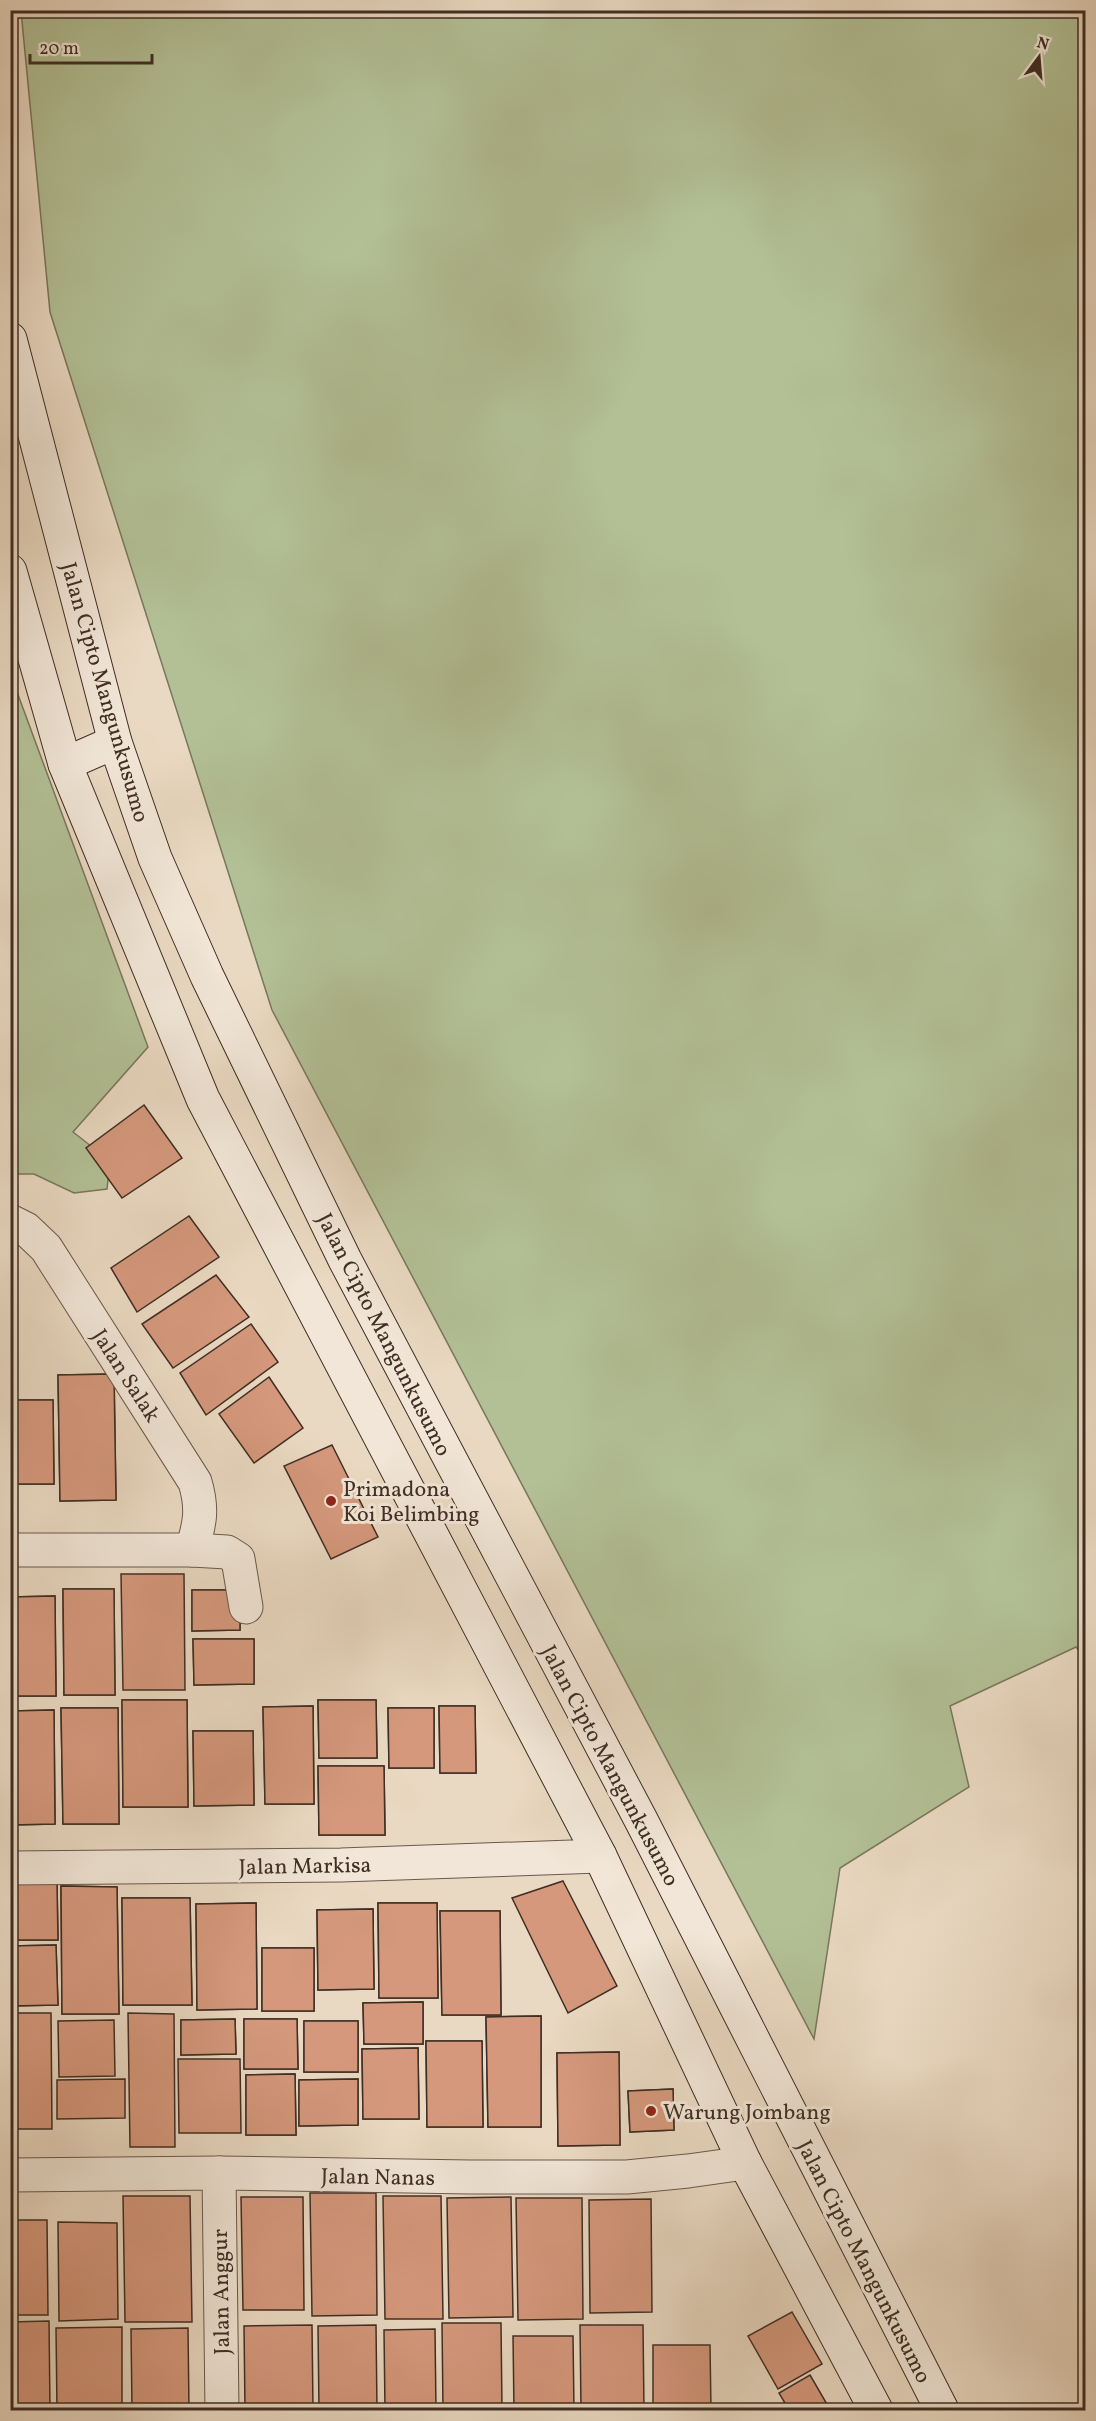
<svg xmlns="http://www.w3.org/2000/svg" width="1096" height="2421" viewBox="0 0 1096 2421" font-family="Vollkorn,serif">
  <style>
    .green { fill: #b3c096; stroke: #79775d; stroke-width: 1.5 }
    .building { fill: #d5987c; stroke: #3f2e24; stroke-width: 1.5 }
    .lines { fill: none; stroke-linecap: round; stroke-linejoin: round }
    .street-casing { stroke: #6a594c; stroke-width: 35 }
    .secondary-casing { stroke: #3f2e24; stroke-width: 35 }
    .street { stroke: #f1e6d7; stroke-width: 33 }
    .secondary { stroke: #f1e6d7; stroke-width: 33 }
    .poi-dot { fill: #8f2418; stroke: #f1e6d7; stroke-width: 2 }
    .labels { text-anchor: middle; stroke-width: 6; stroke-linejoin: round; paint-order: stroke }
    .street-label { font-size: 22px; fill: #3f2e24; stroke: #f1e6d7 }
    .poi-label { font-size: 22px; fill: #3f2e24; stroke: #f1e6d7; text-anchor: start }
  </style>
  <rect width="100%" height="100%" fill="#ead9c2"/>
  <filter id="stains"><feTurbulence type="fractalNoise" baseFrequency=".00333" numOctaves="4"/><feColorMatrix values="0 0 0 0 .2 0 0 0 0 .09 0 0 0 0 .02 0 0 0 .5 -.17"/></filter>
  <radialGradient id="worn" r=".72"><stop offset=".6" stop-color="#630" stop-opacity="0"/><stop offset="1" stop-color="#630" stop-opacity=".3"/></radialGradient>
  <!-- green -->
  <g class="green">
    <path d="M21,11h1064v1647l-9,-11 -126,59 19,81 -129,81 -26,171 -542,-1029 -222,-698z"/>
    <path d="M10,673l138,374 -75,85 37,29 -3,28 -33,4 -40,-19h-23z"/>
  </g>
  <!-- building -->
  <g class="building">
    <path d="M144,1105l38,53 -60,40 -36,-50z"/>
    <path d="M189,1216l30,41 -82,55 -26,-44z"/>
    <path d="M216,1275l33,42 -76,51 -31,-44z"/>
    <path d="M251,1324l27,38 -72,53 -26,-42z"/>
    <path d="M114,1374l2,126 -56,1 -2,-126z"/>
    <path d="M114,1374l2,126 -56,1 -2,-126z"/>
    <path d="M269,1377l34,51 -49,35 -35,-49z"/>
    <path d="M10,1400h43l1,84h-44z"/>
    <path d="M10,1400h43l1,84h-44z"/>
    <path d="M332,1445l46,92 -47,22 -47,-93z"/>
    <path d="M121,1574h63l1,116h-62z"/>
    <path d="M63,1589h51l1,106h-51z"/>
    <path d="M63,1589h51l1,106h-51z"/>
    <path d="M192,1590h48v40l-48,1z"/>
    <path d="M192,1590h48v40l-48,1z"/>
    <path d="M55,1596l1,100h-46v-99z"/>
    <path d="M55,1596l1,100h-46v-99z"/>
    <path d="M193,1639h61v45l-60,1z"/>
    <path d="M193,1639h61v45l-60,1z"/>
    <path d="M122,1700h65l1,107h-65z"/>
    <path d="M122,1700h65l1,107h-65z"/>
    <path d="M318,1700h58l1,58h-58z"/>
    <path d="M318,1700h58l1,58h-58z"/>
    <path d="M313,1706l1,98h-49l-2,-97z"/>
    <path d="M313,1706l1,98h-49l-2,-97z"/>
    <path d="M439,1706h36l1,67h-36z"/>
    <path d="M439,1706h36l1,67h-36z"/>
    <path d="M61,1708h57l1,116h-56z"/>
    <path d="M61,1708h57l1,116h-56z"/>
    <path d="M388,1708h46v60h-45z"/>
    <path d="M388,1708h46v60h-45z"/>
    <path d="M54,1710l1,114 -45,1v-114z"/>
    <path d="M54,1710l1,114 -45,1v-114z"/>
    <path d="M193,1731h60l1,74 -60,1z"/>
    <path d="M193,1731h60l1,74 -60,1z"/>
    <path d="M318,1766h66l1,69h-66z"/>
    <path d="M318,1766h66l1,69h-66z"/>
    <path d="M563,1881l54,105 -49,27 -56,-115z"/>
    <path d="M10,1883h47l1,57h-48z"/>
    <path d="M10,1883h47l1,57h-48z"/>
    <path d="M61,1886l56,1 2,127h-57z"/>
    <path d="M61,1886l56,1 2,127h-57z"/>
    <path d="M122,1898h68l2,107h-69z"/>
    <path d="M122,1898h68l2,107h-69z"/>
    <path d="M256,1903l1,106 -60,1 -1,-106z"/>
    <path d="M256,1903l1,106 -60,1 -1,-106z"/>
    <path d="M378,1903h59l1,95h-59z"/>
    <path d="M378,1903h59l1,95h-59z"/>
    <path d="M373,1909l1,80 -56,1 -1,-80z"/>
    <path d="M373,1909l1,80 -56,1 -1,-80z"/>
    <path d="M440,1911h60l1,104h-59z"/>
    <path d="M440,1911h60l1,104h-59z"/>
    <path d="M56,1945l2,60 -48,1v-60z"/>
    <path d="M56,1945l2,60 -48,1v-60z"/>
    <rect x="262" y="1948" width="52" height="63"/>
    <rect x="262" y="1948" width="52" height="63"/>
    <path d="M423,2002v42h-59l-1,-41z"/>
    <path d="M423,2002v42h-59l-1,-41z"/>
    <path d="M10,2013h41l1,116h-42z"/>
    <path d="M128,2013l46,1 1,133h-45z"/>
    <path d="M541,2016v111h-53l-2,-110z"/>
    <path d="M541,2016v111h-53l-2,-110z"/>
    <path d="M235,2019l1,35 -55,1v-35z"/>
    <path d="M235,2019l1,35 -55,1v-35z"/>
    <path d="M244,2019h53l1,50h-54z"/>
    <path d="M244,2019h53l1,50h-54z"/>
    <path d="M114,2020l1,56 -56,1 -1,-56z"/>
    <rect x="304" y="2021" width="54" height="51"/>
    <rect x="304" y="2021" width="54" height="51"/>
    <path d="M426,2041h56l1,86h-56z"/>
    <path d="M426,2041h56l1,86h-56z"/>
    <path d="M418,2048l1,71h-56l-1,-70z"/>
    <path d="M418,2048l1,71h-56l-1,-70z"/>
    <path d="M619,2052l1,93 -62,1 -1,-93z"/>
    <path d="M619,2052l1,93 -62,1 -1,-93z"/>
    <path d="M178,2059h62l1,74h-62z"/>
    <path d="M295,2074l1,61h-50v-60z"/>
    <path d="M295,2074l1,61h-50v-60z"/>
    <path d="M125,2079v39l-68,1v-39z"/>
    <path d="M358,2079v46l-59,1v-46z"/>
    <path d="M358,2079v46l-59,1v-46z"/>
    <path d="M673,2089l1,41 -44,2 -2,-41z"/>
    <path d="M673,2089l1,41 -44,2 -2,-41z"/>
    <path d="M310,2193h66l1,122 -65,1z"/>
    <path d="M123,2196h67l2,126h-67z"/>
    <path d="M383,2196h58l2,123h-58z"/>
    <path d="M241,2197h62l1,113h-61z"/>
    <path d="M511,2197l2,120 -64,1 -2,-120z"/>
    <path d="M516,2198h66l1,121 -65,1z"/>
    <path d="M651,2199l1,113 -62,1 -1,-113z"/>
    <path d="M10,2220h37l1,95h-38z"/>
    <path d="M58,2222l59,1 1,96 -59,2z"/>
    <path d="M792,2312l30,52 -44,25 -30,-53z"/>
    <path d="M49,2321l1,89h-40v-88z"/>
    <path d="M442,2323h59l1,87h-59z"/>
    <path d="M312,2325l1,85h-68l-1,-84z"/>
    <path d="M376,2325l1,85h-58l-1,-84z"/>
    <path d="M580,2325h63l1,85h-63z"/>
    <path d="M122,2327v83h-65l-1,-82z"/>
    <path d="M188,2328l1,82h-57l-1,-81z"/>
    <path d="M435,2329l1,81h-51l-1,-80z"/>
    <path d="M513,2336h60l1,74h-60z"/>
    <path d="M653,2345h57l1,65h-58z"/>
    <path d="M810,2375l18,31 -7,4h-32l-10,-17z"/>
  </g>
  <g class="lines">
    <defs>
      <g id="street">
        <path d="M10,1221l16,8 20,19 149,234c8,27 5,41 -3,68"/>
        <path d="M10,1550h182l35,2 11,7 8,48"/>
        <path d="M10,1868l331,-3 259,-9"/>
        <path d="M219,2173l3,237"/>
        <path d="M10,2175l209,-2 251,4h157l61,-6 57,-8"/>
      </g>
      <g id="secondary">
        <path d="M10,339l105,403 40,116 52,118 138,284 296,560 301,590"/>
        <path d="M10,571l55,193 138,335 397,757 145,307 131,247"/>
        <path d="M65,764l50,-22"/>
      </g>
    </defs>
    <!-- street casing -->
    <use href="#street" class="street-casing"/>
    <!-- secondary casing -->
    <use href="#secondary" class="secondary-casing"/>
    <!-- street -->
    <use href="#street" class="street"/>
    <!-- secondary -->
    <use href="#secondary" class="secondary"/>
  </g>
  <!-- markers -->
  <g class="poi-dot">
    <circle cx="331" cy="1501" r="6"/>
    <circle cx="651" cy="2111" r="6"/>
  </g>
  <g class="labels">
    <!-- street labels -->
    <g class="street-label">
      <text transform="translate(106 692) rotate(74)" y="8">Jalan Cipto Mangunkusumo</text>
      <text transform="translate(385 1334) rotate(63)" y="8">Jalan Cipto Mangunkusumo</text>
      <text transform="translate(127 1375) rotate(57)" y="8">Jalan Salak</text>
      <text transform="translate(611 1765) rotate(62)" y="8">Jalan Cipto Mangunkusumo</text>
      <text transform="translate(305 1865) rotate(-1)" y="8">Jalan Markisa</text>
      <text transform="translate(378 2176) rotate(1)" y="8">Jalan Nanas</text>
      <text transform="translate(865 2261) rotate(63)" y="8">Jalan Cipto Mangunkusumo</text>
      <text transform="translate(220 2292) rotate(-91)" y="8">Jalan Anggur</text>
    </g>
    <!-- poi labels -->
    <g class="poi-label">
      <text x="343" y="1496">Primadona<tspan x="343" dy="25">Koi Belimbing</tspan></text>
      <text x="663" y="2119">Warung Jombang</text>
    </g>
  </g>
  <!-- margin -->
  <rect width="1096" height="2421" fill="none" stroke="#ead9c2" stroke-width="36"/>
  <rect x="12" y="12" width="1072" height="2397" fill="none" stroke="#3f2e24" stroke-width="3"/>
  <rect x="18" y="18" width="1060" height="2385" fill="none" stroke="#3f2e24" stroke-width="1.5"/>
  <!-- north arrow -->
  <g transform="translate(1039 57) rotate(16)" stroke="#f1e6d7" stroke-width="4.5" paint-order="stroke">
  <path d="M0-4.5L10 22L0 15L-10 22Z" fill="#3f2e24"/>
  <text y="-9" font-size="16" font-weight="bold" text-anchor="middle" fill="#3f2e24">N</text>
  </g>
  <!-- scale -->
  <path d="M30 54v9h122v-9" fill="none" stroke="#3f2e24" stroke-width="3"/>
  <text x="39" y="54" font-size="18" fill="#3f2e24" stroke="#f1e6d7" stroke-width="4.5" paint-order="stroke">20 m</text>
  <rect width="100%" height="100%" filter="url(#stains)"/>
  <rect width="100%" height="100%" fill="url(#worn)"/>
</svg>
